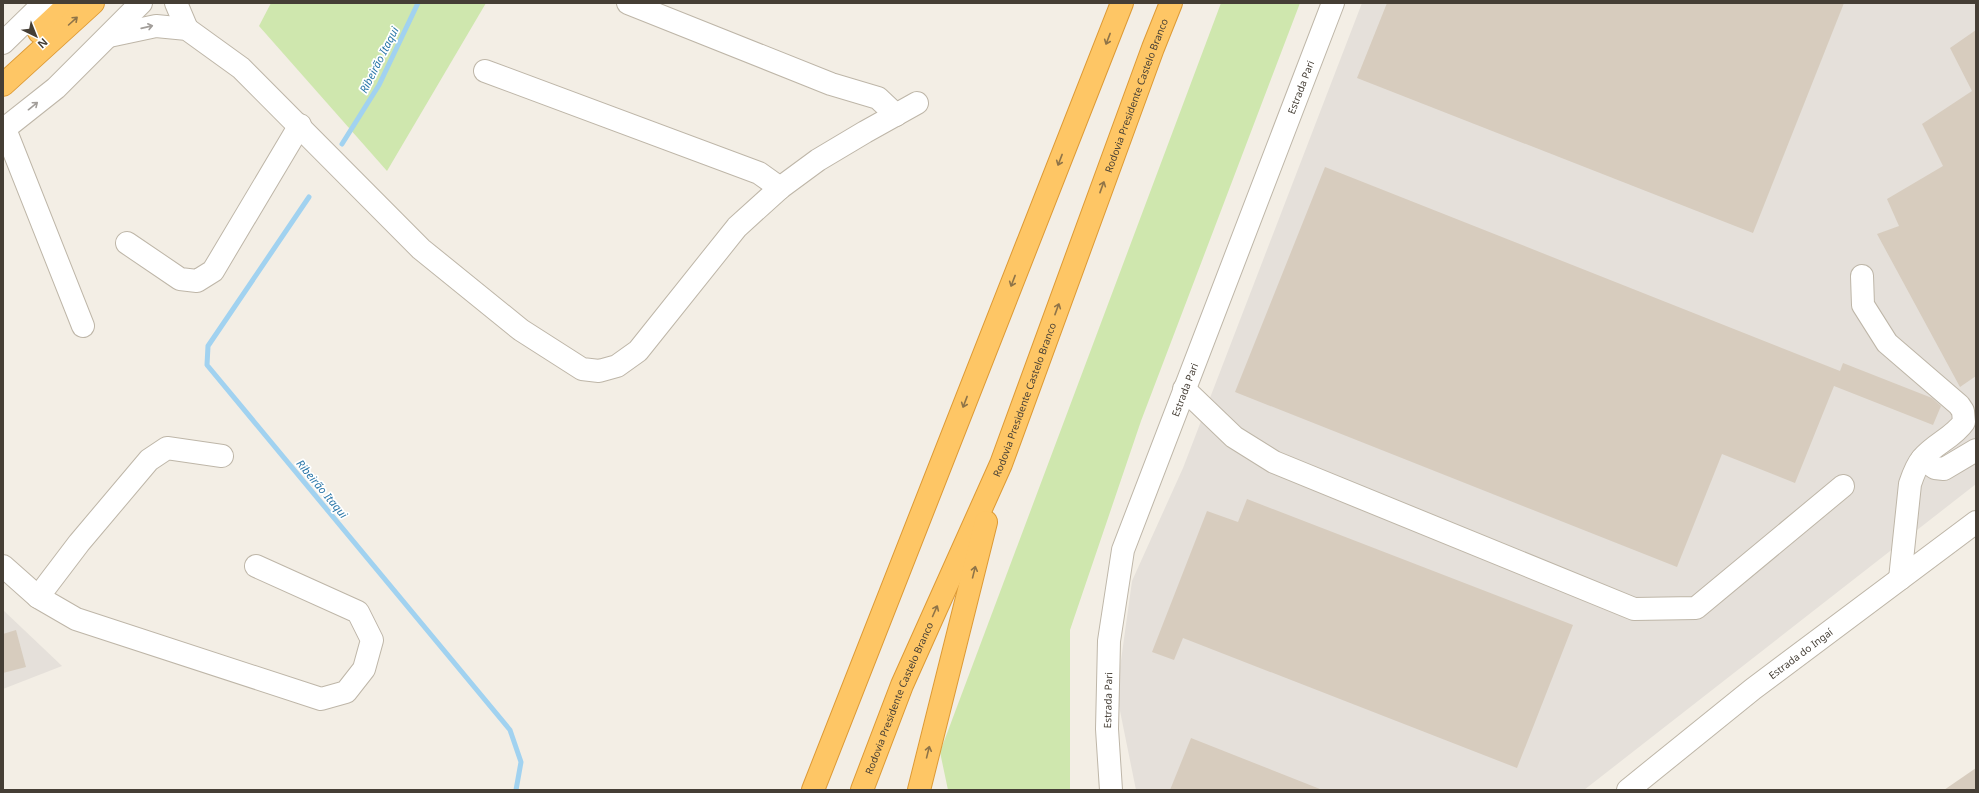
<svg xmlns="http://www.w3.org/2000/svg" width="1979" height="793" viewBox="0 0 1979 793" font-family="'Noto Sans',sans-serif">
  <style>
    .industrial { fill: #e5e0da }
    .green { fill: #cfe7ae }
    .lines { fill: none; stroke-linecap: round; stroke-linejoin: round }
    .stream { stroke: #a1d2f0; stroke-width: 5 }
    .building { fill: #d7ccbe }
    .minor-casing { stroke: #beb6a8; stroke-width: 24 }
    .highway-casing { stroke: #dd9a35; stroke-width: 24 }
    .minor { stroke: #fff; stroke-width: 22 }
    .highway { stroke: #fec665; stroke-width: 22 }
    .oneway { stroke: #8f7448 }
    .oneway2 { stroke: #a29e9a }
    .labels { text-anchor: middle; stroke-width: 3.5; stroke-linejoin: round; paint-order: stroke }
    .street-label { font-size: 10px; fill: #453e35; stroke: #fff }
    .water-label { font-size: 11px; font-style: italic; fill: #2d78a9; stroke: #fff }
  </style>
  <rect width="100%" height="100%" fill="#f3eee5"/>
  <!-- industrial -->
  <g class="industrial">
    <path d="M1362,3h614v481l-392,306h-448l-18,-89 1,-26 13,-94 51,-113z"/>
    <path d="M3,610l59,56 -59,23z"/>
  </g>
  <!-- green -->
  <g class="green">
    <path d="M271,3h215l-99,168 -128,-145z"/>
    <path d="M1221,3h79l-159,418 -71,209v160h-122l-8,-38z"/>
  </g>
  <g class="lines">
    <!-- stream -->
    <g class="stream">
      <path d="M342,144l37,-59 39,-82"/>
      <path d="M309,197l-101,149 -1,19 303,365 11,32 -5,28"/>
    </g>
  </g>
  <!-- building -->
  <g class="building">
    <path d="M1387,3h457l-91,230 -396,-155z"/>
    <path d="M1976,30v346l-16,11 -83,-153 22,-8 -12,-27 56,-33 -21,-42 50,-33 -22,-43z"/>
    <path d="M1325,167l515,204 3,-8 89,35 9,8 -8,19 -99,-39 -39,97 -73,-29 -45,113 -442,-175z"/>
    <path d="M1247,499l326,126 -56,143 -334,-130 -9,22 -22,-8 55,-141 31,11z"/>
    <path d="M16,630l10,37 -23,6v-39z"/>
    <path d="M1191,738l129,51v1h-150z"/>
    <path d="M1976,768v22h-32z"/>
  </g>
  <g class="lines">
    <defs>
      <g id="minor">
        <path d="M176,3l11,26"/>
        <path d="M628,3l203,81 47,14 18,17"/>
        <path d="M109,36l47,-10 31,3 54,39 180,181 100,81 61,39 17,2 18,-5 21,-15 99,-124 43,-39 38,-28 47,-28 52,-29"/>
        <path d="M3,43l41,-40"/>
        <path d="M485,71l274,102 21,15"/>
        <path d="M5,129l78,197"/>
        <path d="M3,130l53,-42 85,-85"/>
        <path d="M127,243l53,36 17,2 16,-10 87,-146"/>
        <path d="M1862,276l1,29 24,38 72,62 4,6 1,11c-11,16 -30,22 -42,37 -6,7 -9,16 -12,25l-10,95"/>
        <path d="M1184,389l50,48 40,25 360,147 62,-1 147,-122"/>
        <path d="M1922,459l13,9 9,1 32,-19"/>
        <path d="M3,566l35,31 38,22 245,80 25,-7 18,-23 8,-29 -14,-28 -102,-46"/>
        <path d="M38,597l41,-54 70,-83 18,-12 55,8"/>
        <path id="s1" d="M1111,790l-4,-61 2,-88 14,-91 210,-547"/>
        <path id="s2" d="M1628,790l125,-101 223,-167"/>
      </g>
      <g id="highway">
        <path d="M39,32l31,-29"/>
        <path d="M3,85l90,-82"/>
        <path d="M813,790l309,-787"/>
        <path id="s3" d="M862,790l40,-105 99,-221 152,-416 18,-45"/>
        <path d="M919,790l67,-268"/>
      </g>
    </defs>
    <!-- minor casing -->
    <use href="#minor" class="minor-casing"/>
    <!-- highway casing -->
    <use href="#highway" class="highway-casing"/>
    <!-- minor -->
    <use href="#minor" class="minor"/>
    <!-- highway -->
    <use href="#highway" class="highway"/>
  </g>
  <!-- one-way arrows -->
  <defs><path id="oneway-shaft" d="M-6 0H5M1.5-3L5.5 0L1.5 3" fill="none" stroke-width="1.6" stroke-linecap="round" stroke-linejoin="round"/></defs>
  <g class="oneway">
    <use href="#oneway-shaft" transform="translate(73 21) rotate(-42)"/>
    <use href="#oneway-shaft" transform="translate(1108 39) rotate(111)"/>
    <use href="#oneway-shaft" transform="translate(1060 160) rotate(111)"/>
    <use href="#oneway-shaft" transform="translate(1102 187) rotate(-70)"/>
    <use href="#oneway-shaft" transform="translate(1013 281) rotate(111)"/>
    <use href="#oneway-shaft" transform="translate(1057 309) rotate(-70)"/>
    <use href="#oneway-shaft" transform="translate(965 402) rotate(111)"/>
    <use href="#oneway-shaft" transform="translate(974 572) rotate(-76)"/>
    <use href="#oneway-shaft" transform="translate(935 611) rotate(-66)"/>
    <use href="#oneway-shaft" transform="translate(928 752) rotate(-76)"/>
  </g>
  <g class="oneway2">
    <use href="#oneway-shaft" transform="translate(147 27) rotate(-13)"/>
    <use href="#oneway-shaft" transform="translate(33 106) rotate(-39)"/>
  </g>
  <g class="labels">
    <!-- street labels -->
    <g class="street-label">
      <text dy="4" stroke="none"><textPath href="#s1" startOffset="737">Estrada Pari</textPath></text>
      <text dy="4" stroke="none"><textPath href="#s3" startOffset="747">Rodovia Presidente Castelo Branco</textPath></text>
      <text dy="4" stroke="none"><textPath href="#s1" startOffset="413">Estrada Pari</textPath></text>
      <text dy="4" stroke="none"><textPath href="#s3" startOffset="423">Rodovia Presidente Castelo Branco</textPath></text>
      <text dy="4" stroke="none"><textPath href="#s2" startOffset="220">Estrada do Ingaí</textPath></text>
      <text dy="4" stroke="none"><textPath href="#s3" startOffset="99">Rodovia Presidente Castelo Branco</textPath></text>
      <text dy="4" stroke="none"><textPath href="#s1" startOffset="90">Estrada Pari</textPath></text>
    </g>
    <!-- water labels -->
    <g class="water-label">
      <text transform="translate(379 60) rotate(-63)" y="4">Ribeirão Itaqui</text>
      <text transform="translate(322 489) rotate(50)" y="4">Ribeirão Itaqui</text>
    </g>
  </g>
  <!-- border -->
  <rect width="1979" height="793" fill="none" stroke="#453e35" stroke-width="8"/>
  <!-- north arrow -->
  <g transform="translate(36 36) rotate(137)" stroke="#ffffff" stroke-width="3" paint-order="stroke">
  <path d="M0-3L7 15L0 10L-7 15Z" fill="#453e35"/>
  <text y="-6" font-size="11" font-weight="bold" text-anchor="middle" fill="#453e35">N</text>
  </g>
</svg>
